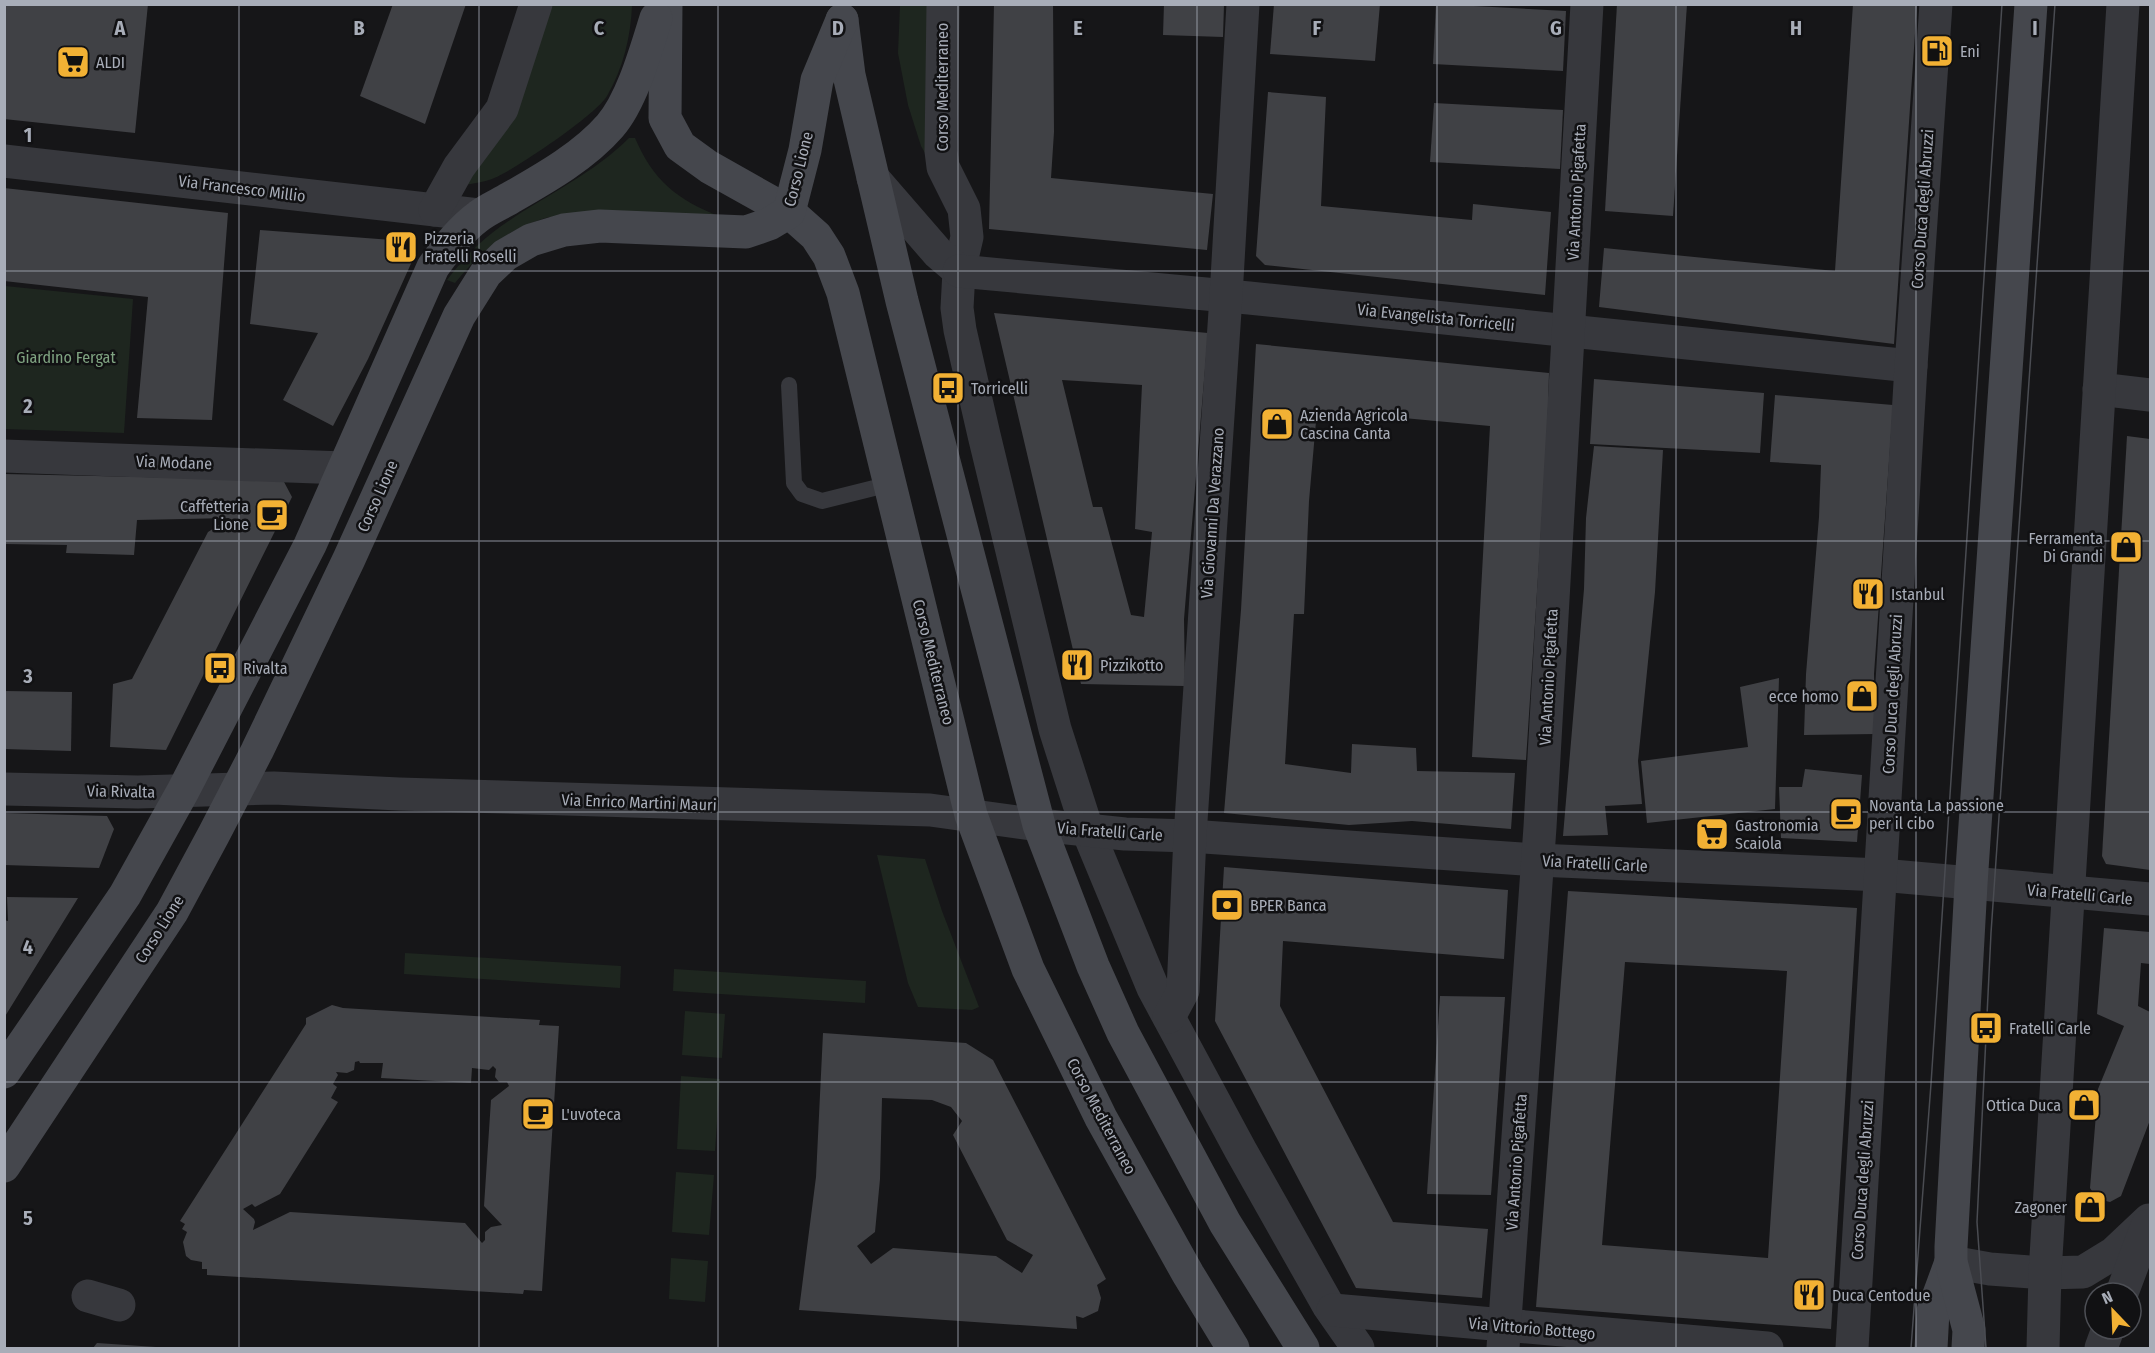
<svg xmlns="http://www.w3.org/2000/svg" width="2155" height="1353" viewBox="0 0 2155 1353" font-family="'Fira Sans Condensed',sans-serif">
  <style>
    .green { fill: #1e261f }
    .building { fill: #404145; fill-rule: evenodd }
    .lines { fill: none; stroke-linecap: round; stroke-linejoin: round }
    .lane { stroke: #37383d; stroke-width: 16 }
    .street { stroke: #37383d; stroke-width: 33 }
    .secondary { stroke: #45474d; stroke-width: 33 }
    .tram { stroke: #4a4c52; stroke-width: 1.5 }
    .grid { fill: none; stroke: #a8adb8; stroke-width: 1.5; stroke-opacity: 0.55 }
    .labels { text-anchor: middle; stroke-width: 5; stroke-linejoin: round; paint-order: stroke }
    .poi-label { font-size: 16px; fill: #a8adb8; stroke: #111113; text-anchor: start }
    .street-label { font-size: 16px; fill: #a8adb8; stroke: #111113 }
    .park-label { font-size: 16px; fill: #7fa381; stroke: #111113 }
    .grid-label { font-size: 20px; text-anchor: middle; font-weight: bold; fill: #a8adb8; stroke: #111113; stroke-width: 5; stroke-linejoin: round; paint-order: stroke }
  </style>
  <rect width="100%" height="100%" fill="#161618"/>
  <!-- green -->
  <g class="green">
    <path d="M549,5h83c-1,31 -9,64 -25,91 -10,18 -95,76 -115,83 -8,3 -18,4 -27,6z"/>
    <path d="M900,5h33v162l-12,-21 -13,-41 -10,-52z"/>
    <path d="M629,138h6c18,42 42,62 84,78l-170,1c-43,13 -65,31 -94,66l-8,-3c14,-18 27,-33 45,-47 44,-34 97,-55 137,-95z"/>
    <path d="M5,286l128,13 -9,134 -119,-4z"/>
    <path d="M877,855l48,4 17,52 37,96 -7,3 -54,-3 -10,-24z"/>
    <path d="M405,953l216,13 -1,22 -216,-14z"/>
    <path d="M674,969l192,12 -1,22 -192,-12z"/>
    <path d="M685,1011l40,3 -3,44 -40,-3z"/>
    <path d="M681,1076l39,3 -5,72 -38,-2z"/>
    <path d="M676,1172l38,3 -5,60 -37,-3z"/>
    <path d="M671,1258l37,3 -3,41 -36,-3z"/>
  </g>
  <!-- building -->
  <g class="building">
    <path d="M4,4h144l-13,129 -131,-14z"/>
    <path d="M393,4h73l-41,120 -65,-28z"/>
    <path d="M994,4h59l1,128 -3,46 162,16 -6,56 -218,-21z"/>
    <path d="M1164,4h60l-1,33 -60,-2z"/>
    <path d="M1274,4h106l-5,57 -105,-7z"/>
    <path d="M1436,4l130,7 -3,60 -130,-7z"/>
    <path d="M1617,4h70l-14,212 -68,-5z"/>
    <path d="M1853,4h64l-23,340 -295,-37 5,-59 231,23z"/>
    <path d="M1268,92l58,5 -5,109 151,14 1,-16 78,8 -6,83 -280,-30 -9,-9z"/>
    <path d="M1434,103l129,7 -3,59 -130,-7z"/>
    <path d="M4,188l224,25 -16,207 -75,-2 11,-121 -144,-16z"/>
    <path d="M260,230l145,11 9,16 -46,102 -35,67 -50,-26 35,-67 -68,-9z"/>
    <path d="M994,313l214,20 -24,286 1,67 -104,-2zM1062,380l80,5 -7,144 17,3 -8,85 -13,-2 -29,-108h-9z"/>
    <path d="M1256,344l293,29 -2,67 -21,320 -54,-3 18,-331 -173,-16 -8,91 -5,113h-10l-9,150 66,9 1,-29 64,4 1,23 98,2 -4,56 -99,-8 -63,4 -125,-12 17,-203z"/>
    <path d="M1594,379l170,14 -4,60 -170,-9z"/>
    <path d="M1775,395l118,10 -19,269 1,60 -71,1 2,-61 13,-157 2,-52 -51,-3z"/>
    <path d="M2127,436l23,3v431l-44,-6 -4,-8z"/>
    <path d="M1594,446l69,4 -8,142 -17,169 4,43 -37,2 3,29 -45,1 21,-247 2,-71z"/>
    <path d="M4,474l279,6 9,17 -126,253 -56,-3 3,-63 19,-5 76,-147 22,-14 -93,2 -3,35 -68,-2 1,-8 -63,-1z"/>
    <path d="M1779,678l-4,131 -128,14 -6,-62 107,-14 -8,-60z"/>
    <path d="M4,691l68,1 -1,59 -67,-2z"/>
    <path d="M1805,769l57,6 -5,67 -76,-4 -2,-51h23z"/>
    <path d="M4,813l103,3 7,13 -15,39 -95,-3z"/>
    <path d="M1224,867l284,23 -4,69 -221,-18 -3,65 113,216 95,7 -6,69 -126,-10 -141,-267z"/>
    <path d="M1568,891l289,17 -26,421 -295,-22zM1625,962l162,9 -19,287 -166,-13z"/>
    <path d="M7,897l71,1 -74,120v-98l4,1z"/>
    <path d="M2104,928l46,4v32l-9,-1 -3,43 12,6v108l-29,76 -11,6 -13,-3 -7,-11 8,-99 26,-63 -27,-12z"/>
    <path d="M1440,996l65,1 -14,198 -64,-1z"/>
    <path d="M332,1005l11,3 197,12 -1,5 20,1 -17,265 -18,-1 -1,4 -316,-19v-6h-5v-7l-11,-2 -5,-4 -3,-14 4,-10 -5,-3 3,-5 -5,-3 126,-197v-6zM359,1061l1,2h23l-2,15 90,5 1,-15 17,2 4,-4 3,3 -1,8 4,5h8l2,4 -18,14 -7,106 18,19 -11,2 -6,5v8l-3,3 -17,-20 -175,-11 -37,18 2,-8 -1,-3 -11,-10 9,-5 3,3 25,-13 58,-92 -7,-4 6,-11 -4,-3 5,-9 -2,-3 11,1 7,-3 1,-8z"/>
    <path d="M823,1033l143,10 27,17 113,219 -9,6 4,13 -3,13 -15,7 -7,-2 1,13 -278,-19 17,-133zM882,1098l50,2 19,7 11,14 -9,14 54,105 26,15 -11,18 -26,-17 -103,-8 -22,16 -14,-18 18,-14 5,-53z"/>
    <path d="M97,1343l59,4v1h-63z"/>
  </g>
  <g class="lines">
    <!-- lane -->
    <path class="lane" d="M789,385l5,98 8,11 20,7 68,-17"/>
    <!-- street -->
    <g class="street">
      <path d="M943,4l-2,147 2,16 21,42 3,28 -8,34 -2,37 3,22 24,105 71,294 32,100 66,159 88,163 87,154 30,43"/>
      <path d="M4,161l475,54"/>
      <path d="M873,178l65,75 21,18"/>
      <path d="M435,210l24,-43 43,-58 34,-105"/>
      <path d="M959,271l290,27 662,68"/>
      <path d="M2099,389l51,6"/>
      <path d="M4,456l340,12"/>
      <path d="M4,789l134,3 136,-4 125,6 531,16 109,15 86,9 65,2 347,24 344,15 269,24"/>
      <path d="M1169,1017l14,-26 7,-155 36,-540 17,-292"/>
      <path d="M1951,1262l39,7 55,4 38,-1 31,-19 35,-33"/>
      <path d="M2122,1293l25,-67"/>
      <path d="M88,1296l31,9"/>
      <path d="M1333,1310l434,38"/>
      <path d="M1503,1348l37,-521 47,-823"/>
      <path d="M1852,1348l59,-982 25,-362"/>
      <path d="M2043,1348l2,-75 78,-1269"/>
      <path d="M2101,1348l7,-19"/>
    </g>
    <!-- secondary -->
    <g class="secondary">
      <path d="M666,4l-1,114 15,28 29,21 80,45 27,24 13,20 14,37 128,522 57,154 73,149 87,156 45,74"/>
      <path d="M842,20l7,55 53,226 137,524 54,141 30,67 102,190 78,125"/>
      <path d="M4,1072l121,-177 58,-104 127,-246 123,-278c14,-19 27,-37 46,-51 9,-7 21,-12 31,-18 35,-20 74,-42 100,-72 22,-25 36,-76 46,-108"/>
      <path d="M4,1166l168,-254 42,-78 43,-83 92,-192 110,-243 27,-43 19,-18 26,-15 33,-10 36,-4 146,6 23,-8 20,-12 16,-62 12,-70 25,-60"/>
      <path d="M1931,1348l2,-37 18,-49"/>
      <path d="M1968,1348l1,-18 -18,-68v-15l20,-363 60,-880"/>
    </g>
    <!-- tram -->
    <g class="tram">
      <path d="M1911,1348l20,-264 71,-1080"/>
      <path d="M1986,1348l-9,-126 14,-289 64,-929"/>
    </g>
  </g>
  <!-- grid -->
  <path class="grid" d="M239,4v1344M479,4v1344M718,4v1344M958,4v1344M1197,4v1344M1437,4v1344M1676,4v1344M1916,4v1344M4,271h2146M4,541h2146M4,812h2146M4,1082h2146"/>
  <!-- icons -->
  <defs>
    <symbol id="fuel-square" viewBox="-11 -11 22 22"><rect x="-9" y="-9" width="18" height="18" rx="4" fill="#f2b134" stroke="#111113"/><path d="M-5.5-6h7V0h2V4h1.3V-2.5L3-4.5l.8-.8L6-3V5H2.5V1h-1V6h-7ZM-4.2-4.7v3.2H.2V-4.7Z" fill="#111"/></symbol>
    <symbol id="supermarket-square" viewBox="-11 -11 22 22"><rect x="-9" y="-9" width="18" height="18" rx="4" fill="#f2b134" stroke="#111113"/><path d="M-6-5.5h2.5l.6 2H6L4.5 2H-2.5L-4.4-4H-6ZM-1.5 3.2a1.3 1.3 0 1 0 .1 0ZM3 3.2a1.3 1.3 0 1 0 .1 0Z" fill="#111"/></symbol>
    <symbol id="restaurant-square" viewBox="-11 -11 22 22"><rect x="-9" y="-9" width="18" height="18" rx="4" fill="#f2b134" stroke="#111113"/><path d="M-5-6h1v4h1v-4h1v4h1v-4h1v5L-1.5 .5V6h-2V.5L-5-1ZM5-6V6H3V1.5H1.5Q1.5-4 5-6Z" fill="#111"/></symbol>
    <symbol id="bus-square" viewBox="-11 -11 22 22"><rect x="-9" y="-9" width="18" height="18" rx="4" fill="#f2b134" stroke="#111113"/><path d="M-5-6H5V4H4V6H2V4H-2V6H-4V4H-5ZM-3.5-4V0h7V-4ZM-3.5 1.2v1.5H-2V1.2ZM2 1.2v1.5H3.5V1.2Z" fill="#111"/></symbol>
    <symbol id="shop-square" viewBox="-11 -11 22 22"><rect x="-9" y="-9" width="18" height="18" rx="4" fill="#f2b134" stroke="#111113"/><path d="M-5-2.5h2.3a2.7 3.5 0 0 1 5.4 0H5L5.5 6h-11ZM-1.5-2.5h3a1.5 2.3 0 0 0-3 0Z" fill="#111"/></symbol>
    <symbol id="cafe-square" viewBox="-11 -11 22 22"><rect x="-9" y="-9" width="18" height="18" rx="4" fill="#f2b134" stroke="#111113"/><path d="M-5.5-4.5H6V0H3Q3 3.5 0 3.5H-2.5Q-5.5 3.5-5.5 0ZM3-3.2v2h1.7v-2ZM-6 4.5H4V6H-6Z" fill="#111"/></symbol>
    <symbol id="bank-square" viewBox="-11 -11 22 22"><rect x="-9" y="-9" width="18" height="18" rx="4" fill="#f2b134" stroke="#111113"/><path d="M-6-4H6V4H-6ZM0-2.3a2.3 2.3 0 1 0 0 4.6a2.3 2.3 0 1 0 0-4.6Z" fill="#111"/></symbol>
  </defs>
  <g fill-rule="evenodd">
    <use href="#fuel-square" x="1918" y="32" width="38" height="38"/>
    <use href="#supermarket-square" x="54" y="43" width="38" height="38"/>
    <use href="#restaurant-square" x="382" y="228" width="38" height="38"/>
    <use href="#bus-square" x="929" y="369" width="38" height="38"/>
    <use href="#shop-square" x="1258" y="405" width="38" height="38"/>
    <use href="#cafe-square" x="253" y="496" width="38" height="38"/>
    <use href="#shop-square" x="2107" y="528" width="38" height="38"/>
    <use href="#restaurant-square" x="1849" y="575" width="38" height="38"/>
    <use href="#restaurant-square" x="1058" y="646" width="38" height="38"/>
    <use href="#bus-square" x="201" y="649" width="38" height="38"/>
    <use href="#shop-square" x="1843" y="677" width="38" height="38"/>
    <use href="#cafe-square" x="1827" y="795" width="38" height="38"/>
    <use href="#supermarket-square" x="1693" y="815" width="38" height="38"/>
    <use href="#bank-square" x="1208" y="886" width="38" height="38"/>
    <use href="#bus-square" x="1967" y="1009" width="38" height="38"/>
    <use href="#shop-square" x="2065" y="1086" width="38" height="38"/>
    <use href="#cafe-square" x="519" y="1095" width="38" height="38"/>
    <use href="#shop-square" x="2071" y="1188" width="38" height="38"/>
    <use href="#restaurant-square" x="1790" y="1276" width="38" height="38"/>
  </g>
  <g class="labels">
    <!-- poi labels -->
    <g class="poi-label">
      <text x="1960" y="57">Eni</text>
      <text x="96" y="68">ALDI</text>
      <text x="424" y="244">Pizzeria<tspan x="424" dy="18">Fratelli Roselli</tspan></text>
      <text x="971" y="394">Torricelli</text>
      <text x="1300" y="421">Azienda Agricola<tspan x="1300" dy="18">Cascina Canta</tspan></text>
      <text x="249" y="512" text-anchor="end">Caffetteria<tspan x="249" dy="18">Lione</tspan></text>
      <text x="2103" y="544" text-anchor="end">Ferramenta<tspan x="2103" dy="18">Di Grandi</tspan></text>
      <text x="1891" y="600">Istanbul</text>
      <text x="1100" y="671">Pizzikotto</text>
      <text x="243" y="674">Rivalta</text>
      <text x="1839" y="702" text-anchor="end">ecce homo</text>
      <text x="1869" y="811">Novanta La passione<tspan x="1869" dy="18">per il cibo</tspan></text>
      <text x="1735" y="831">Gastronomia<tspan x="1735" dy="18">Scaiola</tspan></text>
      <text x="1250" y="911">BPER Banca</text>
      <text x="2009" y="1034">Fratelli Carle</text>
      <text x="2061" y="1111" text-anchor="end">Ottica Duca</text>
      <text x="561" y="1120">L'uvoteca</text>
      <text x="2067" y="1213" text-anchor="end">Zagoner</text>
      <text x="1832" y="1301">Duca Centodue</text>
    </g>
    <!-- street labels -->
    <g class="street-label">
      <text transform="translate(942 87) rotate(-90)" y="6">Corso Mediterraneo</text>
      <text transform="translate(798 169) rotate(-76)" y="6">Corso Lione</text>
      <text transform="translate(242 188) rotate(7)" y="6">Via Francesco Millio</text>
      <text transform="translate(1576 192) rotate(-87)" y="6">Via Antonio Pigafetta</text>
      <text transform="translate(1922 209) rotate(-86)" y="6">Corso Duca degli Abruzzi</text>
      <text transform="translate(1436 317) rotate(6)" y="6">Via Evangelista Torricelli</text>
      <text transform="translate(174 462) rotate(2)" y="6">Via Modane</text>
      <text transform="translate(377 496) rotate(-66)" y="6">Corso Lione</text>
      <text transform="translate(1212 513) rotate(-86)" y="6">Via Giovanni Da Verazzano</text>
      <text transform="translate(934 662) rotate(76)" y="6">Corso Mediterraneo</text>
      <text transform="translate(1548 677) rotate(-87)" y="6">Via Antonio Pigafetta</text>
      <text transform="translate(1892 694) rotate(-87)" y="6">Corso Duca degli Abruzzi</text>
      <text transform="translate(121 791) rotate(1)" y="6">Via Rivalta</text>
      <text transform="translate(639 802) rotate(2)" y="6">Via Enrico Martini Mauri</text>
      <text transform="translate(1110 831) rotate(4)" y="6">Via Fratelli Carle</text>
      <text transform="translate(1595 863) rotate(3)" y="6">Via Fratelli Carle</text>
      <text transform="translate(2080 894) rotate(5)" y="6">Via Fratelli Carle</text>
      <text transform="translate(159 929) rotate(-58)" y="6">Corso Lione</text>
      <text transform="translate(1102 1116) rotate(62)" y="6">Corso Mediterraneo</text>
      <text transform="translate(1516 1162) rotate(-86)" y="6">Via Antonio Pigafetta</text>
      <text transform="translate(1862 1180) rotate(-86)" y="6">Corso Duca degli Abruzzi</text>
      <text transform="translate(1532 1328) rotate(5)" y="6">Via Vittorio Bottego</text>
    </g>
    <!-- park labels -->
    <g class="park-label">
      <text x="66" y="363">Giardino Fergat</text>
    </g>
  </g>
  <g class="grid-label">
    <text x="120" y="35">A</text>
    <text x="359" y="35">B</text>
    <text x="599" y="35">C</text>
    <text x="838" y="35">D</text>
    <text x="1078" y="35">E</text>
    <text x="1317" y="35">F</text>
    <text x="1556" y="35">G</text>
    <text x="1796" y="35">H</text>
    <text x="2035" y="35">I</text>
    <text x="28" y="142">1</text>
    <text x="28" y="413">2</text>
    <text x="28" y="683">3</text>
    <text x="28" y="954">4</text>
    <text x="28" y="1225">5</text>
  </g>
  <!-- border -->
  <rect width="2155" height="1353" fill="none" stroke="#a8adb8" stroke-width="12"/>
  <!-- north arrow -->
  <g transform="translate(2113 1311) rotate(337)"><circle r="28" fill="#111113" stroke="#4d4f55" stroke-width="1.5"/>
  <path d="M0-4.5L10 22L0 15L-10 22Z" fill="#f2b134"/>
  <text y="-9" font-size="16" font-weight="bold" text-anchor="middle" fill="#a8adb8">N</text>
  </g>
</svg>
